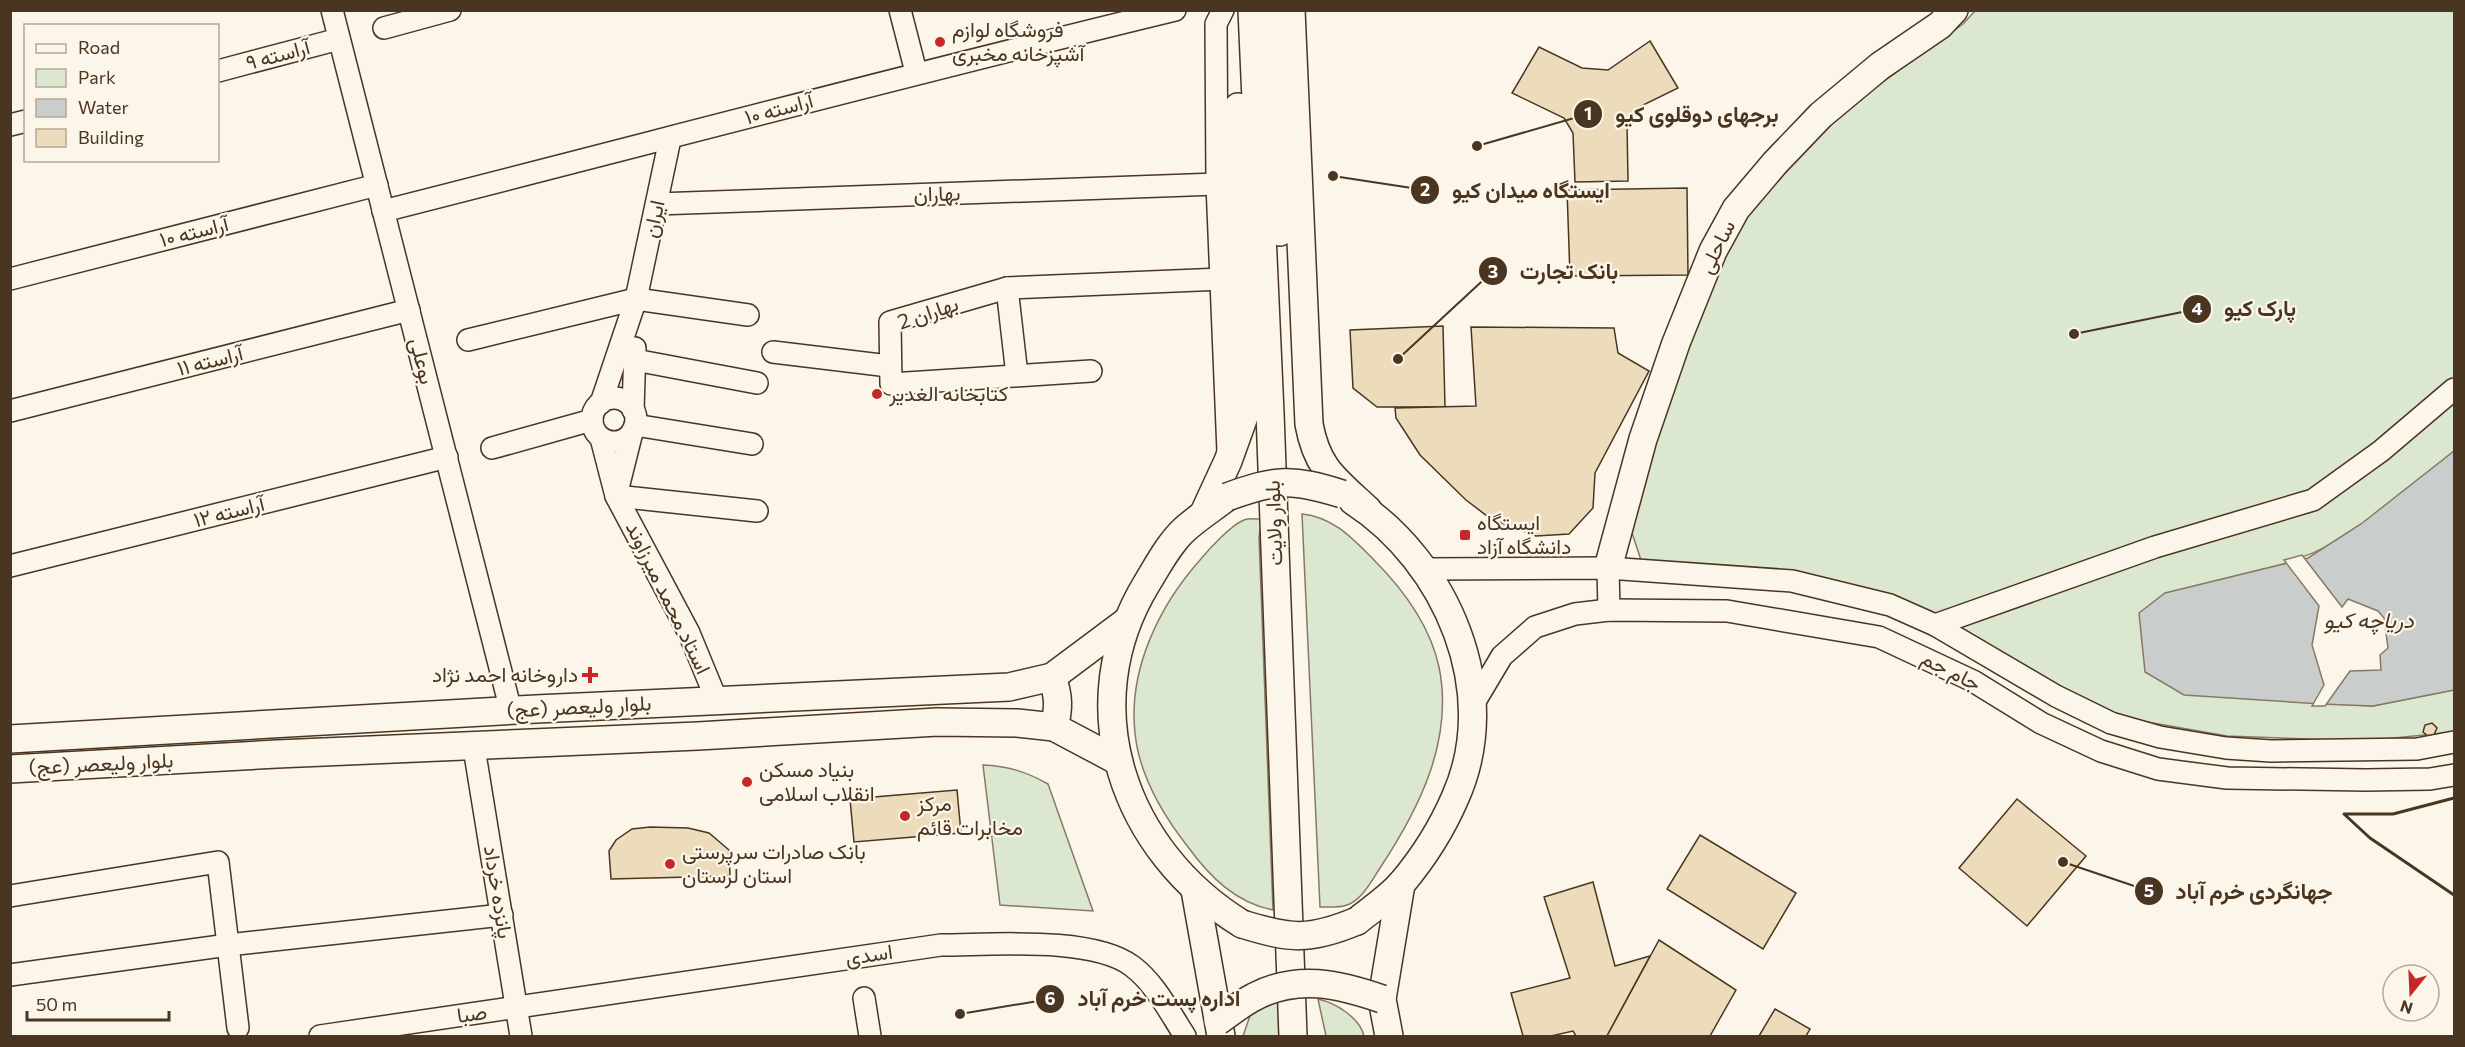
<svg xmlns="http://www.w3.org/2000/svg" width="2465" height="1047" viewBox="0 0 2465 1047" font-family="Commissioner,Vazirmatn,sans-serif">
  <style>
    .green { fill: #dce7d0; stroke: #887966; stroke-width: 1.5 }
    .water { fill: #c9cecd; stroke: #887966; stroke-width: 1.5 }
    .pier { fill: #fbf6e9; stroke: #887966; stroke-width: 1.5 }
    .building { fill: #ecdcbc; stroke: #4a3520; stroke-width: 1.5 }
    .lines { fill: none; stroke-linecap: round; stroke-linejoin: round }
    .minor-casing { stroke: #4a3520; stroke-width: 24 }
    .major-casing { stroke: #4a3520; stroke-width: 30 }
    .minor { stroke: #fbf6e9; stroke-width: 21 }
    .major { stroke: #fbf6e9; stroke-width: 27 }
    .major-bridge-casing { stroke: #4a3520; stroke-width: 30; stroke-linecap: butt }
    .major-bridge { stroke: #fbf6e9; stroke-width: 27 }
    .wall { stroke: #4a3520; stroke-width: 3 }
    .poi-dot { fill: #c62828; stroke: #fbf6e9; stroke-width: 2 }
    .labels { text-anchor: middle; stroke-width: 4.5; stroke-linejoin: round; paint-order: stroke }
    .poi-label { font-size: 21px; fill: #4a3520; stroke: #fbf6e9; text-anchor: start }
    .street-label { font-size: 21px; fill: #4a3520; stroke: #fbf6e9 }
    .water-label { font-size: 22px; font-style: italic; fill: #4a3520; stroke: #fbf6e9 }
    .leader { fill: none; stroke: #4a3520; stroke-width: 2 }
    .callout-dot { fill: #4a3520; stroke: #fbf6e9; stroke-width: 2 }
    .mark-label { font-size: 18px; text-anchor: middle; font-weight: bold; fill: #fff }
    .callout-label { font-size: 22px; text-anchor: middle; font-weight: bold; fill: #4a3520; stroke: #fbf6e9; stroke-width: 4.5; stroke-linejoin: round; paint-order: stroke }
  </style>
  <rect width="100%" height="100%" fill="#fbf6e9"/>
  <!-- green -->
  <g class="green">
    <path d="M1975,11h479v440c-35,29 -119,103 -162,108l21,144 60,3 81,-16v42l-90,9 -137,-5 -114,-20 -216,-120 -95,-23 -161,-13 -9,-27 21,-95 58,-152 26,-56 35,-46 42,-46 48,-41 101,-73z"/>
    <path d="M1302,514c31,3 50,24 71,45 30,30 57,66 66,108 15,73 -20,142 -59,201 -8,12 -18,32 -33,37 -8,3 -19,2 -27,2z"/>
    <path d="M1262,519l-3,18 14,373c-37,-7 -63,-33 -85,-63 -25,-32 -49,-72 -53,-114 -7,-63 24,-127 65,-173 9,-11 31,-35 44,-40 4,-2 13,-1 18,-1z"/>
    <path d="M983,765c25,1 44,7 65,19l45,127 -93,-6z"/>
    <path d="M1318,999c18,4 42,19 46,37h-38z"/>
    <path d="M1279,1002l5,34h-41l9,-26 10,-5z"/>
  </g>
  <!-- water -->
  <path class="water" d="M2454,451v239l-81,16 -52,-2 -137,-9 -39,-23 -6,-59 26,-20 143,-35 53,-34z"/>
  <!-- pier -->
  <path class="pier" d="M2302,555l40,52 6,-8 30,12 6,7 4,30 -8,7 1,15 -31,1 -25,35h-13l12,-21 -12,-40 7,-39 -35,-46z"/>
  <!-- building -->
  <g class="building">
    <path d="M1650,41l28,47 -41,20 -10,15 1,58 -53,1 -2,-49 -9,-15 -52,-25 27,-46 43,21 26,2z"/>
    <path d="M1687,188l1,87 -118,1 -3,-86z"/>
    <path d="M1443,326l2,81h-68l-24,-19 -3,-58z"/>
    <path d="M1471,327l143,1 4,25 31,18 -54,102 -2,35 -24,26 -33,2 -45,-17 -25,-19 -46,-45 -24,-37 -1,-10 81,-2z"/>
    <path d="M2432,723l5,5 -3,7 -6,1 -5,-4 2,-7z"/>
    <path d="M957,790l4,43 -107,9 -4,-43z"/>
    <path d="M2017,799l69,57 -59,70 -68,-58z"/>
    <path d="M650,827l38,1 21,5 20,17 1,26 -119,3 -2,-28 7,-11 16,-11z"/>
    <path d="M1700,835l96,58 -33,56 -96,-60z"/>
    <path d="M1593,882l22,84 35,-10 -43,80h-31l-3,-5 -22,5h-28l-12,-43 59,-15 -26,-81z"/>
    <path d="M1659,940l77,50 -26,46h-103z"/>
    <path d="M1775,1009l35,20 -4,7h-47z"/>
  </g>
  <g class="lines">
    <defs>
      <g id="minor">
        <path d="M332,10l179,701"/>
        <path d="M900,10l16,62"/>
        <path d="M1223,10l-7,14 1,160 11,268"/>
        <path d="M384,28l66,-18"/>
        <path d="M218,71l121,-32"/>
        <path d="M10,125l16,-4"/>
        <path d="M657,204l560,-20"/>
        <path d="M383,211c264,-67 527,-137 792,-201"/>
        <path d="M10,279l367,-94"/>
        <path d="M1007,288l10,87"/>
        <path d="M468,340l168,-41 112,16"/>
        <path d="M773,352l116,14"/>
        <path d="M635,360l122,23"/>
        <path d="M1091,371l-200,13 -1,-62 117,-34 215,-9"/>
        <circle cx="614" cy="420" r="22"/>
        <path d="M601,403l35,-104 34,-160"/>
        <path d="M633,410l2,-62"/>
        <path d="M10,411l399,-101"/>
        <path d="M635,425l117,19"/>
        <path d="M601,438l15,58 73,137 28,68"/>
        <path d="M492,448l100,-28"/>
        <path d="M617,492l15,-60"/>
        <path d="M616,496l141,15"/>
        <path d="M10,566l437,-109"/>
        <path d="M1608,568l1,42"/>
        <path d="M1424,569l184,-1 184,13 98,24 45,20 121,71 55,27 49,14 66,11 45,3 146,-2 37,-7"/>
        <path d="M1935,625l220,-78 158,-47 68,-49 73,-62"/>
        <path d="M1474,703l28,-47 33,-29 40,-13 34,-4 118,1 152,26 94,44 68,42 60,28 57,18 69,9 139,2 64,-1 24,-4"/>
        <path d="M474,748l47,288"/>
        <path d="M10,896l208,-34 20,166"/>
        <path d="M10,975l218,-30 274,-30"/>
        <path d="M864,998l6,38"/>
        <path d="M320,1036l621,-91c50,0 151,-9 191,21 23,17 38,47 53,70"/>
      </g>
      <g id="major">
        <path d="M1252,10l18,403 23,623"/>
        <path d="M1273,10l7,222"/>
        <path d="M1291,10l18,414c8,45 27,56 59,86"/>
        <path d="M1227,497c-14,11 -30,21 -43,33 -15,14 -26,35 -37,53 -75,123 -24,268 95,341"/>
        <path d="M1353,501c94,61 150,191 102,297 -13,30 -32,60 -53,85 -12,14 -30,26 -45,38"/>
        <path d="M1204,513l24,-52 18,-50 -8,-304"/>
        <path d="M1608,568l35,-129 33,-96 37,-92 23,-42 39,-46 46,-48 59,-49 60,-41 14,-15"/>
        <path d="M1052,677c7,19 7,32 2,50"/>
        <path d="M10,739l526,-30 473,-22 43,-10 75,-56"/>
        <path d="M10,769l267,-15 421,-18 239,-14 80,1 37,4 64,34"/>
        <path d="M1195,890l26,146"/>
        <path d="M1389,1036l-7,-37 19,-115"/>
      </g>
    </defs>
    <!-- minor casing -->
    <use href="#minor" class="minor-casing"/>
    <!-- major casing -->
    <use href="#major" class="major-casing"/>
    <!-- minor -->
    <use href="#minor" class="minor"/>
    <!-- major -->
    <use href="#major" class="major"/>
    <defs>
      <g id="major-bridge">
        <path d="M1227,497c49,-18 65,-19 115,-3"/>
        <path d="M1242,924c49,15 67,17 115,-3"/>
        <path d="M1218,1021c12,-8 24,-18 36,-24 43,-23 85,-13 128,2"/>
      </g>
    </defs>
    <!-- major-bridge casing -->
    <use href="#major-bridge" class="major-bridge-casing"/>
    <!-- major-bridge -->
    <use href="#major-bridge" class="major-bridge"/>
    <!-- wall -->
    <path class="wall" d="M2454,798l-61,16h-49l26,24 84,57"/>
  </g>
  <!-- markers -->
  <g class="poi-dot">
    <circle cx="940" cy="42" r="6"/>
    <circle cx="877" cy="394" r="6"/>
    <rect x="1459" y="529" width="12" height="12" rx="3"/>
    <path d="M587 666h6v6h6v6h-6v6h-6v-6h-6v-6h6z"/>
    <circle cx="747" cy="782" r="6"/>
    <circle cx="905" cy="816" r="6"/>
    <circle cx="670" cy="864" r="6"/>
  </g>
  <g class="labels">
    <!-- poi labels -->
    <g class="poi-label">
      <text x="952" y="37">فروشگاه لوازم<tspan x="952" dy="24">آشپزخانه مخبری</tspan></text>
      <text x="889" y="401">کتابخانه الغدیر</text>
      <text x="1477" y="530">ایستگاه<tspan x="1477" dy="24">دانشگاه آزاد</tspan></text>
      <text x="578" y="682" text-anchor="end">داروخانه احمد نژاد</text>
      <text x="759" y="777">بنیاد مسکن<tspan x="759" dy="24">انقلاب اسلامی</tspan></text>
      <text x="917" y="811">مرکز<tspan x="917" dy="24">مخابرات قائم</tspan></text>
      <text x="682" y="859">بانک صادرات سرپرستی<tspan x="682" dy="24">استان لرستان</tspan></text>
    </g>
    <!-- street labels -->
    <g class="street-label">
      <text transform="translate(278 55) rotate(-15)" y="7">آراسته ۹</text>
      <text transform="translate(779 109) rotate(-15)" y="7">آراسته ۱۰</text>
      <text transform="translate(937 194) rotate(-2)" y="7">بهاران</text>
      <text transform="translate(654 219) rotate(-78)" y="7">ایران</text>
      <text transform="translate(194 232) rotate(-14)" y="7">آراسته ۱۰</text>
      <text transform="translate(1717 247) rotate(-64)" y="7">ساحلی</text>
      <text transform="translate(928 313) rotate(-19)" y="7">بهاران 2</text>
      <text transform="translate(210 361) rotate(-14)" y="7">آراسته ۱۱</text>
      <text transform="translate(422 361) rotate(76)" y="7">بوعلی</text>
      <text transform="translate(229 512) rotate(-14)" y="7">۱۲ آراسته</text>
      <text transform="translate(1274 523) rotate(-92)" y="7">بلوار ولایت</text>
      <text transform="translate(668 598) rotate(64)" y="7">استاد محمد میرزاوند</text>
      <text transform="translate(1951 671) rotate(27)" y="7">جام جم</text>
      <text transform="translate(579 707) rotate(-3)" y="7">بلوار ولیعصر (عج)</text>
      <text transform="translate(101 764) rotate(-3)" y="7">بلوار ولیعصر (عج)</text>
      <text transform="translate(498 892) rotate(81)" y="7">پانزده خرداد</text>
      <text transform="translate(869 955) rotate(-8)" y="7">اسدی</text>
      <text transform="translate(472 1014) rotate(-8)" y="7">صبا</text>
    </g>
    <!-- water labels -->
    <g class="water-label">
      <text x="2369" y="628">دریاچه کیو</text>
    </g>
  </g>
  <!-- callouts -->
  <path class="leader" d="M1477 146L1588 114M1333 176L1425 190M1398 359L1493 271M2074 334L2197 309M2063 862L2149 891M960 1014L1050 999"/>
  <g class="callout-dot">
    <circle cx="1477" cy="146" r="6"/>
    <circle cx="1333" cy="176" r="6"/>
    <circle cx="1398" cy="359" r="6"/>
    <circle cx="2074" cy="334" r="6"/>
    <circle cx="2063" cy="862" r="6"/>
    <circle cx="960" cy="1014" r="6"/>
    <circle cx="1588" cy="114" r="15"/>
    <circle cx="1425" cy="190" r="15"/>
    <circle cx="1493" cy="271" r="15"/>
    <circle cx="2197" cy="309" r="15"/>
    <circle cx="2149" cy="891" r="15"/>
    <circle cx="1050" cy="999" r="15"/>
  </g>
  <g class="mark-label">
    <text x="1588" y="120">1</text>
    <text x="1425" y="196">2</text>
    <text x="1493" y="278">3</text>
    <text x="2197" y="315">4</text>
    <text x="2149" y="897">5</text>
    <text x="1050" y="1005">6</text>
  </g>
  <g class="callout-label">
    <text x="1697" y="122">برجهای دوقلوی کیو</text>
    <text x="1531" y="198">ایستگاه میدان کیو</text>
    <text x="1569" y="279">بانک تجارت</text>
    <text x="2260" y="316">پارک کیو</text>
    <text x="2254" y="899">جهانگردى خرم آباد</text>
    <text x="1159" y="1006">اداره پست خرم آباد</text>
  </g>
  <!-- border -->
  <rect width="2465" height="1047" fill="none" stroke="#4a3520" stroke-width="24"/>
  <!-- legend -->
  <rect x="24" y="24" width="195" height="138" fill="#fbf6e9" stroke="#b4a999" stroke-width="1.5"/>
  <rect x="36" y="44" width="30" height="9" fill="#fbf6e9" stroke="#b4a999" stroke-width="1.5"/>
  <text x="78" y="54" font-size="18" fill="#4a3520">Road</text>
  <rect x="36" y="69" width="30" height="18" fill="#dce7d0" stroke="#b4a999" stroke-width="1.5"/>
  <text x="78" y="84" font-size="18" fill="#4a3520">Park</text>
  <rect x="36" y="99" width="30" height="18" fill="#c9cecd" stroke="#b4a999" stroke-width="1.5"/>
  <text x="78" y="114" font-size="18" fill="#4a3520">Water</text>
  <rect x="36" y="129" width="30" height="18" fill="#ecdcbc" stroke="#b4a999" stroke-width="1.5"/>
  <text x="78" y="144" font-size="18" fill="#4a3520">Building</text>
  <!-- north arrow -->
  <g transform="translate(2411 993) rotate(198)"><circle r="28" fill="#fbf6e9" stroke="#b4a999" stroke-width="1.5"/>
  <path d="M0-4.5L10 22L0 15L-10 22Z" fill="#c62828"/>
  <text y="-9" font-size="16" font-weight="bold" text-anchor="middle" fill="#4a3520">N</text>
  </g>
  <!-- scale -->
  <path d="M27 1011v9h142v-9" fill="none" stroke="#4a3520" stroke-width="3"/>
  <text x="36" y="1011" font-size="18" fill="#4a3520" stroke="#fbf6e9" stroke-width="4.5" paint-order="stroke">50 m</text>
</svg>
